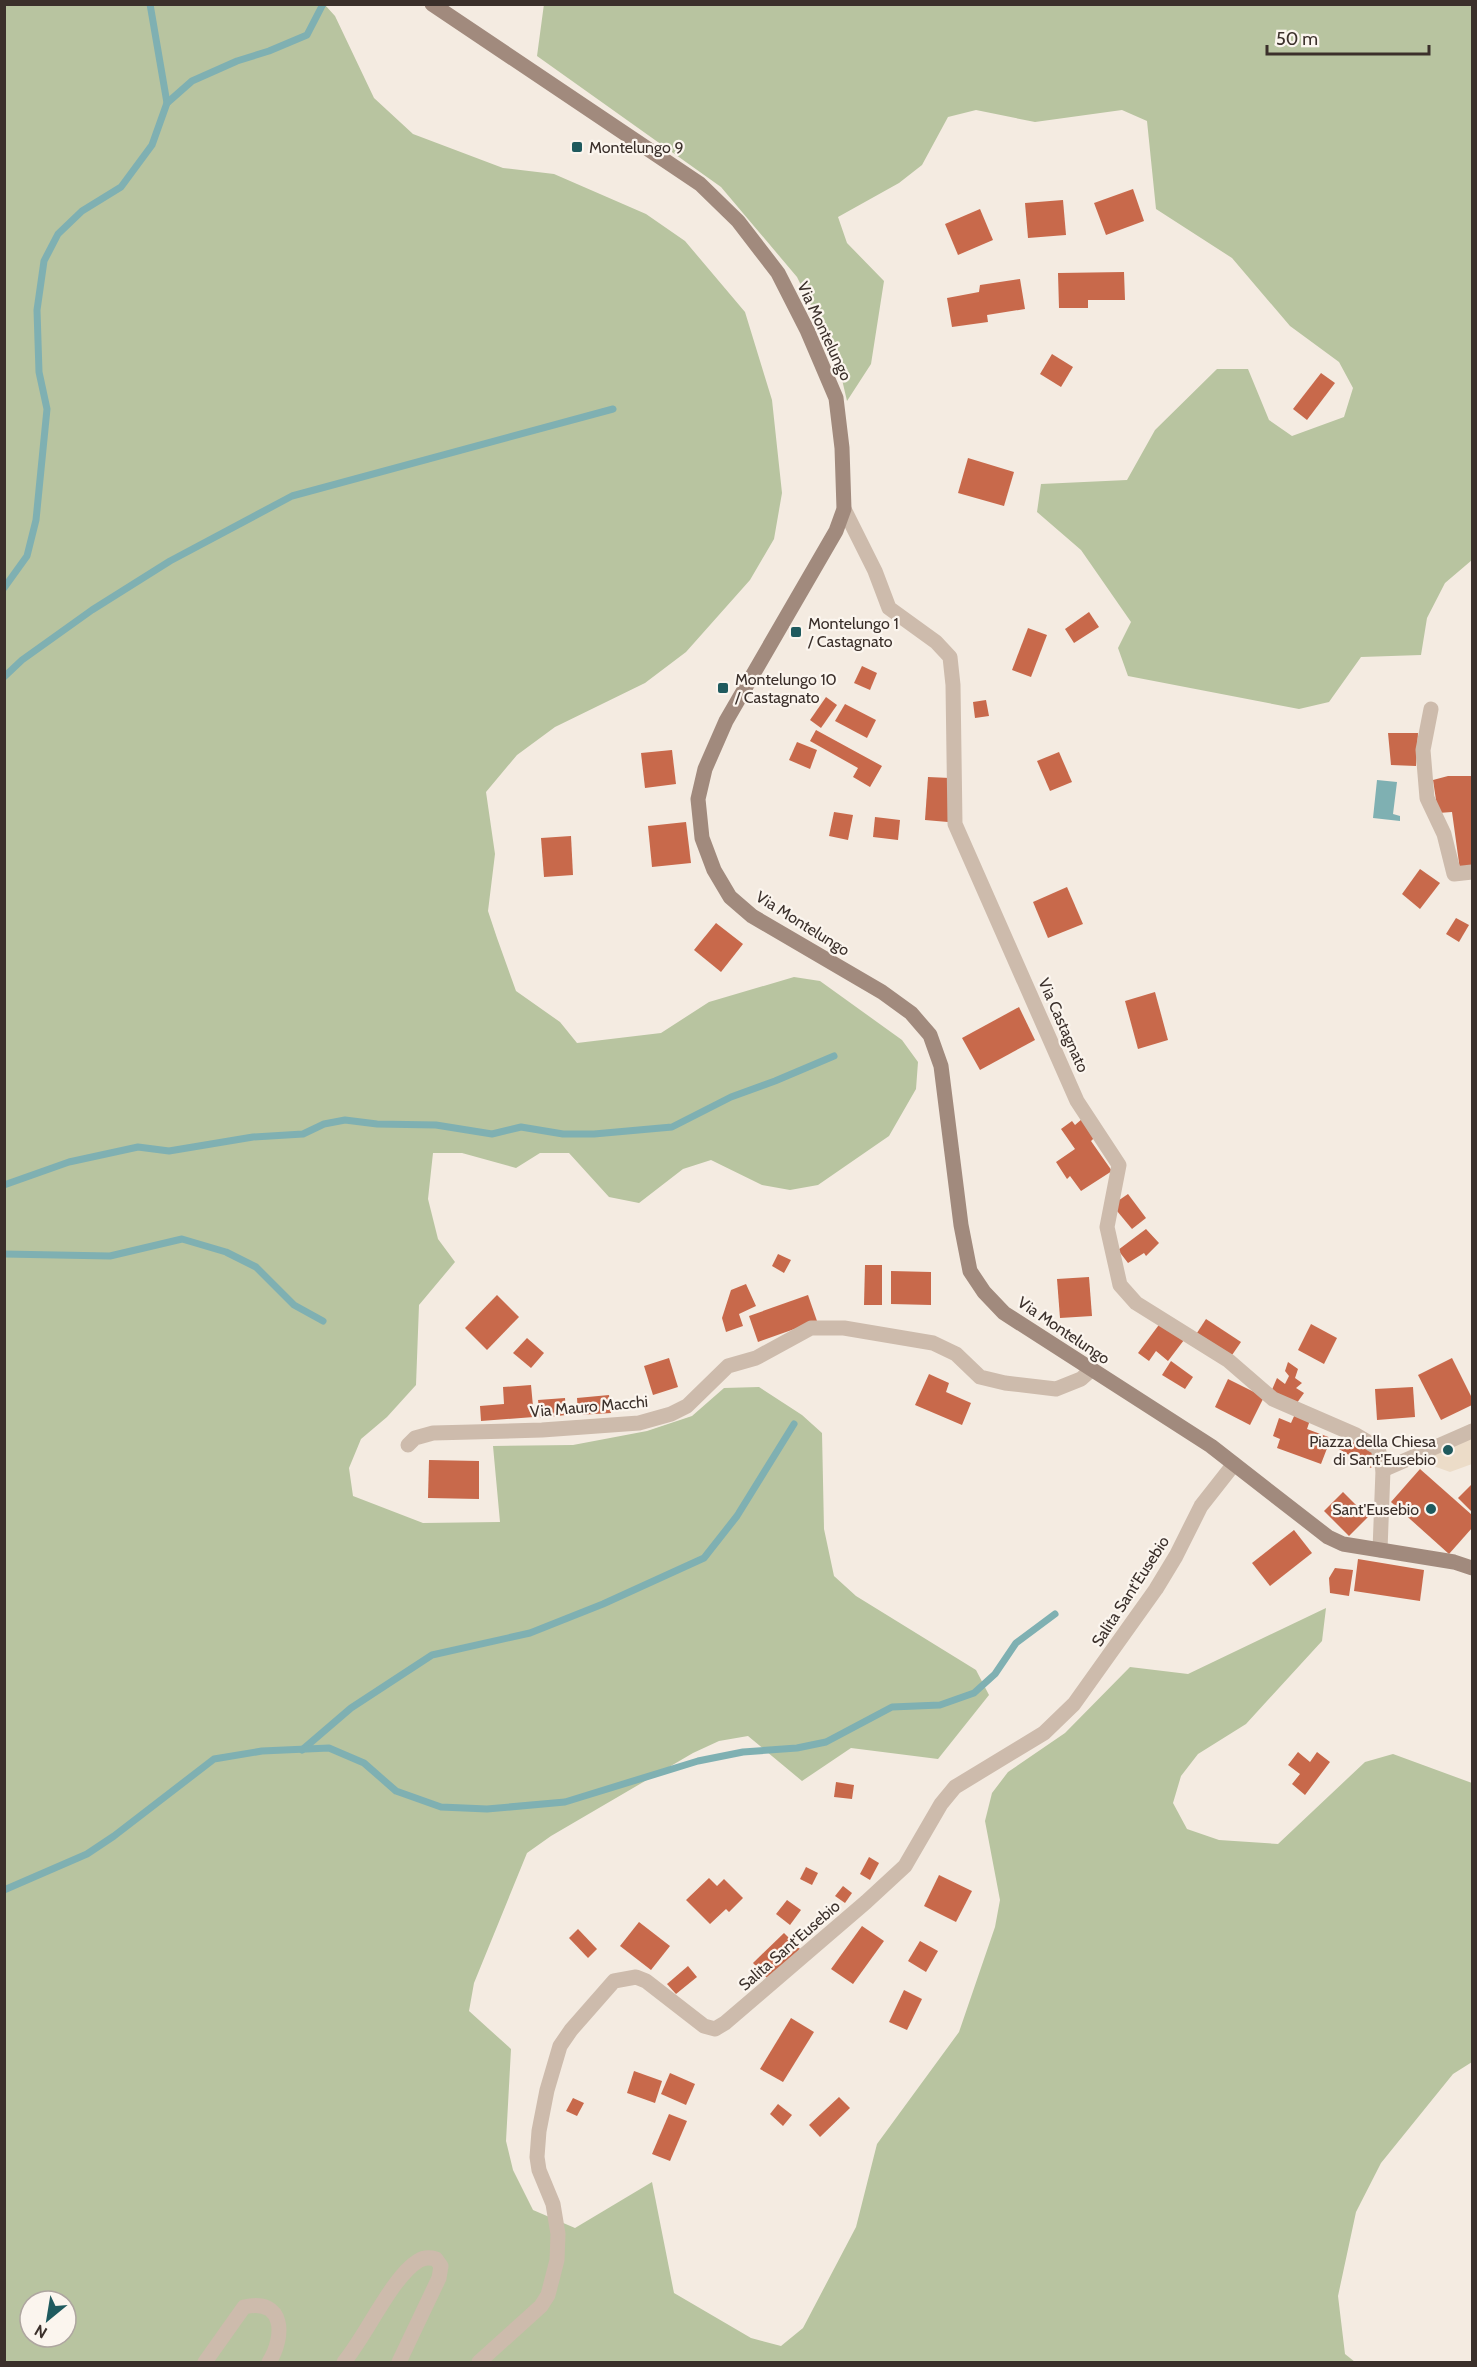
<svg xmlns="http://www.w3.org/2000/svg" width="1477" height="2367" viewBox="0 0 1477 2367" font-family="Cabin,sans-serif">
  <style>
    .green { fill: #b8c4a0; fill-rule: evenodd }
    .plaza { fill: #ecdcc8 }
    .water { fill: #7fb0b2 }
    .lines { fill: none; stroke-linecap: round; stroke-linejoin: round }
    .stream { stroke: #7fb0b2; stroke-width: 7 }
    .building { fill: #c8694b }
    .street { stroke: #cdbbac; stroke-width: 15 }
    .secondary { stroke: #a18a7d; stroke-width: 15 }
    .poi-dot { fill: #1f5a5e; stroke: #fbf5ee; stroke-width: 2 }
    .labels { text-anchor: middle; stroke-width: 4.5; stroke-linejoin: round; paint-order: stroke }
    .poi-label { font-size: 16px; fill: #3b302b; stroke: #fbf5ee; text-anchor: start }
    .street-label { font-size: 16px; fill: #3b302b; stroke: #fbf5ee }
  </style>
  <rect width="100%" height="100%" fill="#f4ebe1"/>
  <!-- green -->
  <g class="green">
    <path d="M544,4l928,1v555l-27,23 -18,35 -6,37 -60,2 -32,45 -30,7 -171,-33 -10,-28 13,-26 -50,-72 -44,-38 4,-28 86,-4 28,-50 62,-61h31l21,51 23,16 52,-19 9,-29 -14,-26 -49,-36 -58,-68 -76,-49 -9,-88 -25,-11 -87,12 -59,-12 -28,7 -26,48 -23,18 -61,34 9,26 37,38 -13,83 -24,37 -10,-43 -40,-81 -76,-90 -184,-131z"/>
    <path d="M5,5h320l10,11 39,82 39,36 90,34 51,6 92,40 39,27 60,71 27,88 10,93 -8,46 -24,41 -64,72 -41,31 -90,44 -38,28 -31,37 9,62 -7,57 9,27 19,53 44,31 17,21 84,-10 48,-31 85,-25 26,4 82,59 16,22 -2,27 -27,47 -71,49 -28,5 -28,-5 -51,-25 -28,9 -44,34 -30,-6 -40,-44h-29l-24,15 -54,-15h-29l-5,46 10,40 17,23 -36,43 -3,80 -29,32 -26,22 -12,29 4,28 70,27 77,-1 -7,-76 80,-1 74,-14 45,-15 32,-28 35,-1 43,28 20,18 2,96 10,47 22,20 120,74 13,25 -51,64 -87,-11 -49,33 -54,-45 -29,5 -26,12 -142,83 -24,17 -53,130 -5,28 42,38 -5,92 7,29 20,40 42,18 77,-46 22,111 77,45 30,8 22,-18 53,-101 21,-83 82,-112 36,-105 5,-27 -15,-79 7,-28 16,-21 57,-39 65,-66 58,7 138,-66 -4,33 -76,83 -48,30 -17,22 -8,27 14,26 32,11 59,4 87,-82 28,-8 79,29v279l-19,12 -72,89 -25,49 -18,84 7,58 10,8h-1350zM30,2301h36v36h-36z"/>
  </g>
  <!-- plaza -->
  <path class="plaza" d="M1472,1423v41l-22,8 -25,-9 -2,-16z"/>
  <!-- water -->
  <path class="water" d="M1377,780l20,2 -4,32 7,2v5l-27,-3z"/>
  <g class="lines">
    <!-- stream -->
    <g class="stream">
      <path d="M150,4l17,99"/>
      <path d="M4,588l23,-32 9,-36 11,-111 -8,-37 -2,-62 7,-49 14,-27 24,-23 39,-24 31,-42 15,-42 25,-22 45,-20 32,-10 38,-16 16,-31"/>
      <path d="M4,677l18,-17 70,-50 78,-49 122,-65 321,-87"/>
      <path d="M4,1185l65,-23 69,-15 31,4 84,-14 50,-3 21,-10 21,-4 32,4 59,1 56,9 29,-7 42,7h31l78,-7 59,-30 44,-16 59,-25"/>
      <path d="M4,1254l106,2 72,-17 44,13 30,15 38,38 29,16"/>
      <path d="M302,1750l49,-42 81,-53 98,-22 73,-29 101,-46 33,-42 57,-92"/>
      <path d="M4,1890l83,-36 27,-18 100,-77 48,-8 67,-3 35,15 32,28 45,16 46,2 78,-7 133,-41 45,-9 54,-4 29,-6 66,-35 48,-2 34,-12 21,-19 21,-31 39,-29"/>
    </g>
  </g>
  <!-- building -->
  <g class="building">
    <path d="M1133,189l11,32 -38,14 -12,-32z"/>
    <path d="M1063,200l3,35 -38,3 -3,-35z"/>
    <path d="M980,209l13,31 -35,15 -13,-31z"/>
    <path d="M1124,272l1,28h-37v8h-29l-1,-35z"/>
    <path d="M1020,279l5,30 -38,6 1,7 -36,5 -5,-29 32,-6 1,-7z"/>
    <path d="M1052,354l21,13 -12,20 -21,-13z"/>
    <path d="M1321,373l14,10 -28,37 -14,-11z"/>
    <path d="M968,458l46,14 -10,34 -46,-13z"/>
    <path d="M1089,612l10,15 -25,16 -9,-14z"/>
    <path d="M1028,628l19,7 -16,42 -19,-7z"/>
    <path d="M862,666l15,7 -7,17 -16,-7z"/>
    <path d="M826,697l11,8 -16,23 -11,-8z"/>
    <path d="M986,700l3,16 -14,2 -2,-16z"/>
    <path d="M845,704l31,16 -9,18 -32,-17z"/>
    <path d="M816,730l66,36 -12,21 -17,-10 5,-9 -48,-27z"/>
    <path d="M1388,733h30l-2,33 -25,-1z"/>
    <path d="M797,742l20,8 -7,19 -21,-9z"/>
    <path d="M672,750l4,34 -31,4 -4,-35z"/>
    <path d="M1059,752l13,30 -22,9 -13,-30z"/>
    <path d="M1448,776h23l1,92 -12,2 -8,-58 -14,1 -5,-33z"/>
    <path d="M928,777l22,1 -2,44 -23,-2z"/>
    <path d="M834,812l19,3 -5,25 -19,-4z"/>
    <path d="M875,817l25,3 -2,20 -25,-3z"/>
    <path d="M686,822l5,41 -39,4 -4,-41z"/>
    <path d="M571,836l2,39 -29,2 -3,-39z"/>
    <path d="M1420,869l20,14 -20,26 -18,-15z"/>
    <path d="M1067,887l16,37 -35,14 -15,-36z"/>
    <path d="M1456,918l13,7 -10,17 -13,-8z"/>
    <path d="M716,923l27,21 -22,28 -27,-22z"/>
    <path d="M1155,992l13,48 -30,9 -13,-48z"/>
    <path d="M1019,1007l16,33 -55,30 -18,-32z"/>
    <path d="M1082,1119l14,17 -5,5 21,30 -31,20 -11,-15 -3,3 -11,-17 19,-13 -14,-20 11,-8 3,4z"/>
    <path d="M1128,1194l18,24 -14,11 -20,-24z"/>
    <path d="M1146,1229l13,14 -13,13 -2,-3 -16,10 -10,-13z"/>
    <path d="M778,1254l13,6 -7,13 -12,-7z"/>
    <path d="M865,1265h17v40h-18z"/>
    <path d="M891,1271l40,1v33l-40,-1z"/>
    <path d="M1089,1277l3,39 -32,2 -3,-39z"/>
    <path d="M746,1284l10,22 -17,8 4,12 -17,6 -4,-14 9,-28z"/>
    <path d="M497,1295l22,22 -32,33 -22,-22z"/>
    <path d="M808,1295l9,26 -59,21 -9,-26z"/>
    <path d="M1206,1319l35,23 -11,16 -35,-22z"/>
    <path d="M1161,1322l23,18 -16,21 -12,-10 -7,10 -11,-8z"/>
    <path d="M1311,1324l26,14 -13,26 -26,-14z"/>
    <path d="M527,1338l17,15 -13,15 -18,-15z"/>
    <path d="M669,1358l9,29 -25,8 -9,-29z"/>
    <path d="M1452,1358l20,40v7l-31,15 -23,-45z"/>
    <path d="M1171,1361l22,16 -8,12 -23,-14z"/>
    <path d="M1288,1362l10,7 -3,9 7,5 -6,5 8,5 -10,14 -23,-15 6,-14 8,6 4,-8 -4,-5z"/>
    <path d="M929,1374l20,9 -3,9 25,11 -9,22 -47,-20z"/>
    <path d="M1228,1379l36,18 -14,28 -35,-18z"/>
    <path d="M531,1385l3,32 -53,4 -1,-15 24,-2 -1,-17z"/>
    <path d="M1413,1387l2,30 -38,3 -2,-31z"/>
    <path d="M609,1395l2,18 -33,2 -1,-17z"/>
    <path d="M565,1398l1,17 -26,3 -2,-18z"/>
    <path d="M1295,1414l15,6 -3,9 24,9 -10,26 -44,-16 3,-9 -7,-3 6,-18 12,5z"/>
    <path d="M1345,1433l29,15 1,13 -4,7 -34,-20z"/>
    <path d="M429,1460l50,1v38l-51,-1z"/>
    <path d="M1420,1469l52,46v13l-23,26 -58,-52z"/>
    <path d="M1472,1484v28l-14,-14z"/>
    <path d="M1343,1492l25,25 -19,19 -25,-25z"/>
    <path d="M1294,1530l18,23 -42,33 -18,-23z"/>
    <path d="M1358,1559l66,11 -4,31 -66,-10z"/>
    <path d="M1335,1568l18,2 -4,26 -19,-3 -1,-15z"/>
    <path d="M1298,1752l12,10 7,-10 13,10 -25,33 -13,-11 8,-10 -12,-9z"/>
    <path d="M836,1782l18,3 -2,14 -18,-2z"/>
    <path d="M869,1857l10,6 -9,17 -10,-6z"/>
    <path d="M806,1867l12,6 -6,12 -12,-6z"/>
    <path d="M939,1875l33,16 -16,31 -32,-16z"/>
    <path d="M709,1878l8,8 7,-7 19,19 -14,14 -3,-3 -16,15 -24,-24z"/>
    <path d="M843,1886l9,7 -7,10 -10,-7z"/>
    <path d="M787,1900l14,10 -11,15 -14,-11z"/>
    <path d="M639,1922l31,24 -19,24 -31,-24z"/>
    <path d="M862,1926l22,15 -31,43 -22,-15z"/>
    <path d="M578,1929l19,20 -9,9 -19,-20z"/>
    <path d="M784,1933l16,16 -32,30 -15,-16z"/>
    <path d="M920,1941l18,10 -12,21 -18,-11z"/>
    <path d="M688,1966l9,11 -21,17 -9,-10z"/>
    <path d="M904,1990l18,9 -15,31 -18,-8z"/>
    <path d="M791,2018l23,14 -31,50 -23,-13z"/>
    <path d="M634,2071l28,10 -7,22 -28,-10z"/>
    <path d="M670,2073l25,11 -9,21 -25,-11z"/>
    <path d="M839,2097l11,11 -30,29 -11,-12z"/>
    <path d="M573,2098l11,5 -7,13 -11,-5z"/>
    <path d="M778,2104l14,11 -9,11 -13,-12z"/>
    <path d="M669,2114l18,7 -17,40 -18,-7z"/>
  </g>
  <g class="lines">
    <!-- street -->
    <g class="street">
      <path d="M844,509l31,62 14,37 47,34 14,15 3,28 2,139 122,277 42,64 -12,62 13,58 16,18 93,58 44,38 83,36 22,13 5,22 -3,80"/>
      <path d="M1431,709l-8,41 4,48 17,36 10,40 18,-2"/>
      <path d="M408,1445l7,-7 18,-5 109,-3 97,-7 32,-9 16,-8 41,-40 28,-8 55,-30h33l89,15 23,11 24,23 25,6 51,6 25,-10 10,-9"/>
      <path d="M1383,1470l89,-39"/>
      <path d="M205,2362l39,-55c41,-10 41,30 25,55"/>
      <path d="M344,2362c22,-26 48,-85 74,-101 6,-4 11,-4 18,-2l5,7 -2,12 -40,84"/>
      <path d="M479,2362l62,-56 7,-11 9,-35 1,-26 -5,-30 -14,-34 -2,-13 2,-26 8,-41 13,-44 11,-16 43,-49 22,-4 10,4 58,45 11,3 10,-6 141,-121 39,-36 36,-62 14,-17 89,-54 30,-29 82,-115 20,-33 25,-50 33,-42"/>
    </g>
    <!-- secondary -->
    <path class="secondary" d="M432,4l268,180 38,37 40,52 29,57 29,68 6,50 2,61 -8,22 -110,190 -21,48 -7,30 4,39 12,32 16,27 22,19 130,76 29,21 19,22 11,31 20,159 9,46 14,21 20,21 207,133 117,91 15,7 111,18 18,6"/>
  </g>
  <!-- markers -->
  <g class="poi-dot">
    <rect x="571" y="141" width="12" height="12" rx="3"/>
    <rect x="790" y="626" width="12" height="12" rx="3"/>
    <rect x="717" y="682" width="12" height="12" rx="3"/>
    <circle cx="1448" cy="1450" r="6"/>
    <circle cx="1431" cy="1509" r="6"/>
  </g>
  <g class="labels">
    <!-- poi labels -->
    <g class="poi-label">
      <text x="589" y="153">Montelungo 9</text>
      <text x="808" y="629">Montelungo 1<tspan x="808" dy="18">/ Castagnato</tspan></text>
      <text x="735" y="685">Montelungo 10<tspan x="735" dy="18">/ Castagnato</tspan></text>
      <text x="1436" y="1447" text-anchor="end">Piazza della Chiesa<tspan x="1436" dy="18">di Sant'Eusebio</tspan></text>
      <text x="1419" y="1515" text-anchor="end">Sant'Eusebio</text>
    </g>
    <!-- street labels -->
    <g class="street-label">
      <text transform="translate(825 331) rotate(65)" y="6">Via Montelungo</text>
      <text transform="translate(803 923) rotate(32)" y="6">Via Montelungo</text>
      <text transform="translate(1064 1025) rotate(66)" y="6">Via Castagnato</text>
      <text transform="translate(1064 1330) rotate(34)" y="6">Via Montelungo</text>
      <text transform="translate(589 1406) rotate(-5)" y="6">Via Mauro Macchi</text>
      <text transform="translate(1130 1591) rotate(-57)" y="6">Salita Sant'Eusebio</text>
      <text transform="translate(789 1945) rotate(-41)" y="6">Salita Sant'Eusebio</text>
    </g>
  </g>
  <!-- border -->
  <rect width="1477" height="2367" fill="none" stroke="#3b302b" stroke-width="12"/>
  <!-- north arrow -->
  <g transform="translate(48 2319) rotate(210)"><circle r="28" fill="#fbf5ee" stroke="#aea6a0" stroke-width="1.5"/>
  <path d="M0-4.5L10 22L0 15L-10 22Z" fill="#1f5a5e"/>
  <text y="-9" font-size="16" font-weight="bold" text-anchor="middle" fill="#3b302b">N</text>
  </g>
  <!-- scale -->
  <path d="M1267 45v9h162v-9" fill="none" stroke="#3b302b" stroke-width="3"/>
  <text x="1276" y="45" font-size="18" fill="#3b302b" stroke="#fbf5ee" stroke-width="4.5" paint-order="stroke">50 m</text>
</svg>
